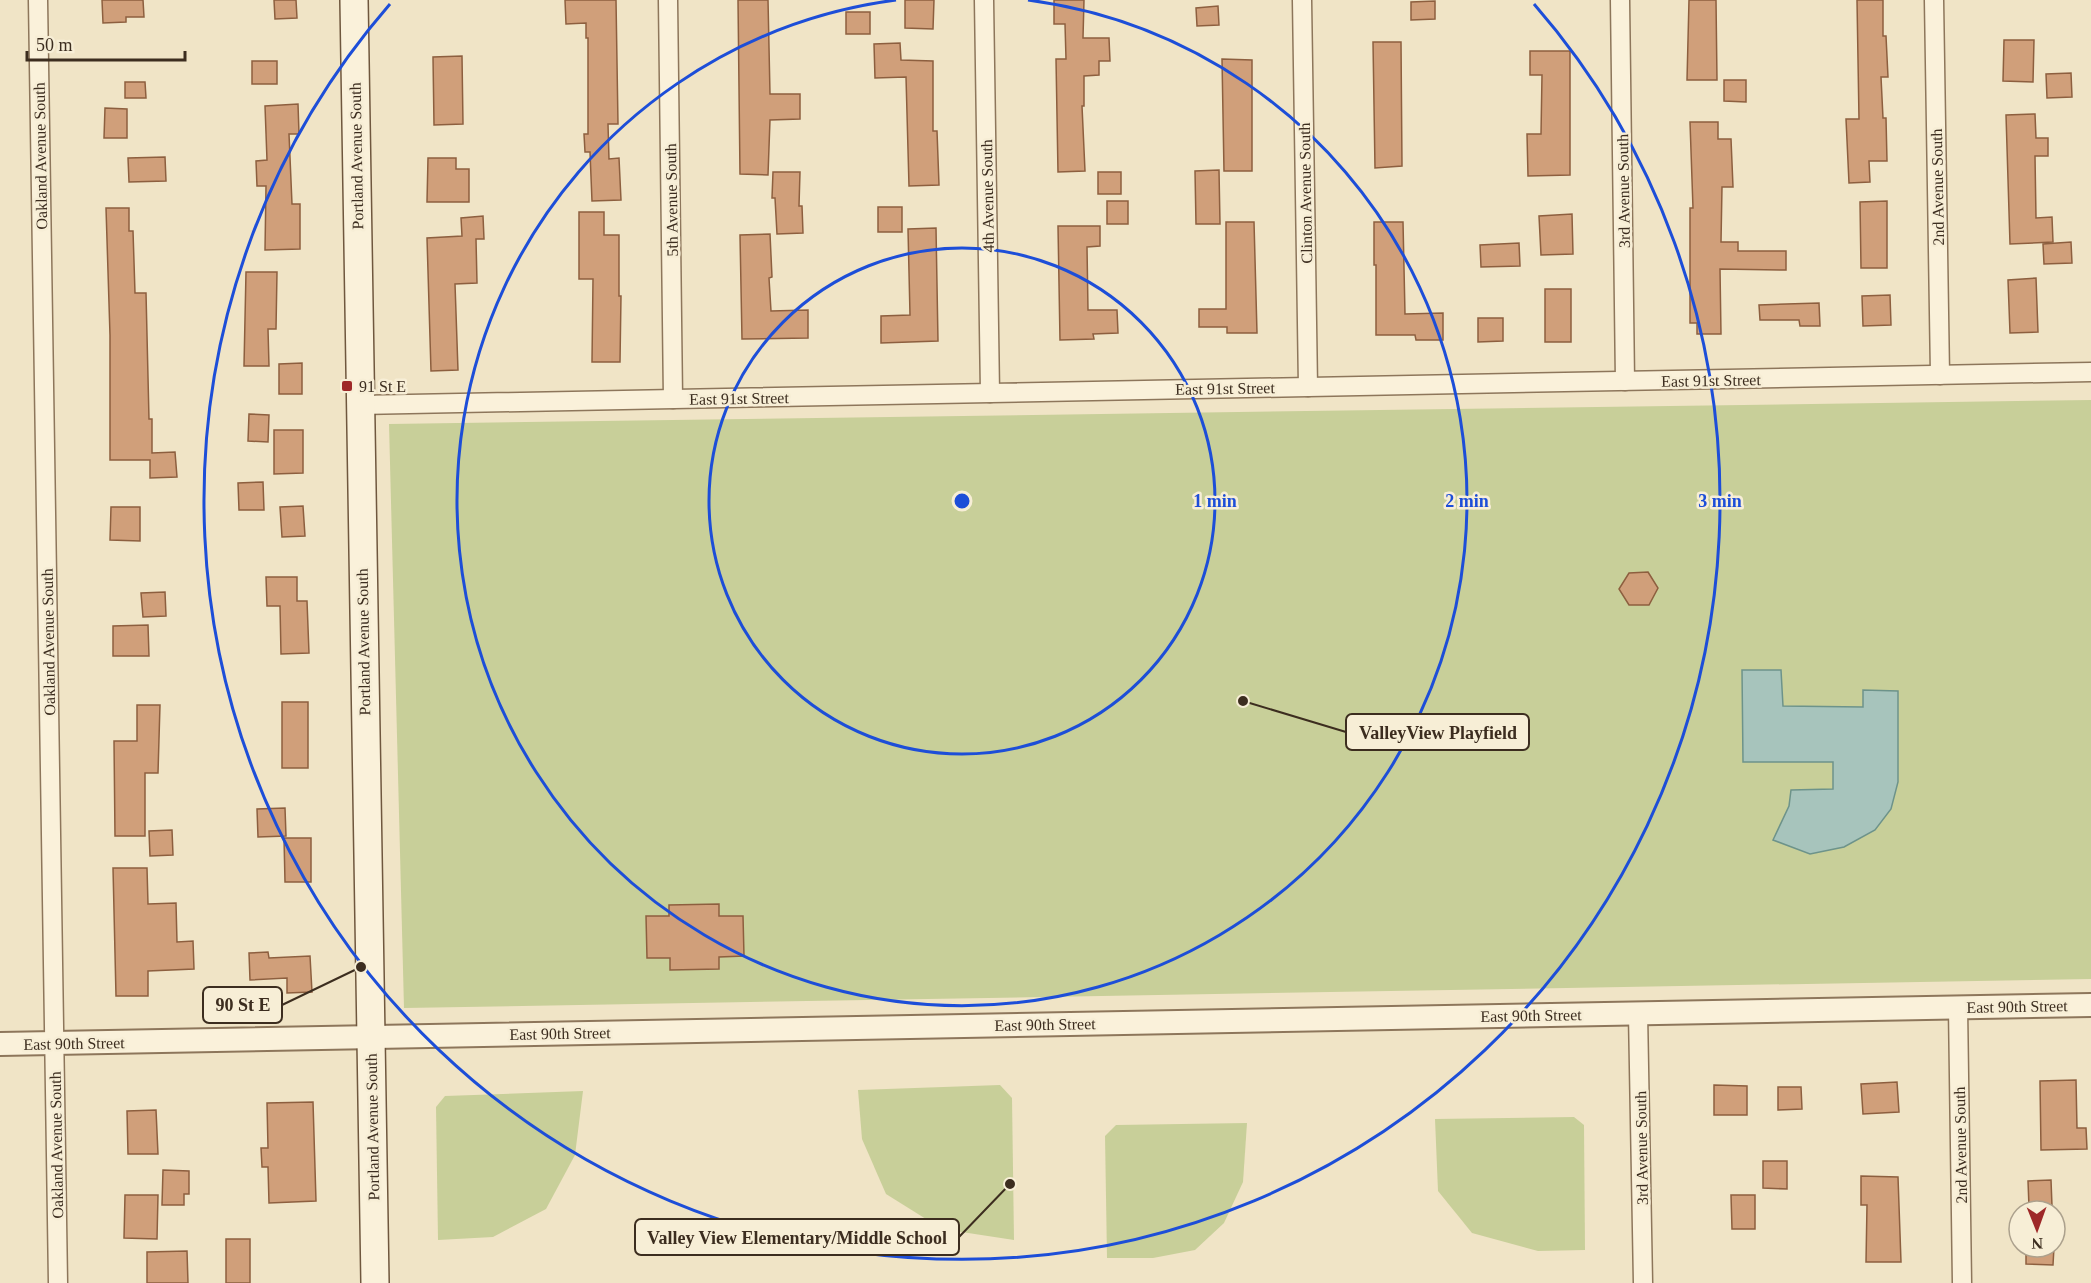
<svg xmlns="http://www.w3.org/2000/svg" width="2091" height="1283" viewBox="0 0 2091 1283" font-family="Georgia,serif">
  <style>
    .green { fill: #c8cf99 }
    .water { fill: #a7c4bc; stroke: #6d938a; stroke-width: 1.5 }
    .building { fill: #d09f7a; stroke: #8d5f3f; stroke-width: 1.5 }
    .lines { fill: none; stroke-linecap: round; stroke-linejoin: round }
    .minor-casing { stroke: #8d765b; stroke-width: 21 }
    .tertiary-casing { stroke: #8d765b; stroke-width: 26 }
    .secondary-casing { stroke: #6f573e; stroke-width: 30 }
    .minor { stroke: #faf1da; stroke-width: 18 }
    .tertiary { stroke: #faf1da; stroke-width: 22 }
    .secondary { stroke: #faf1da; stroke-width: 27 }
    .ring { fill: none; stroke: #1d4ed8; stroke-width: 3 }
    .poi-dot { fill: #9e2828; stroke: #f7eed6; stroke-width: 2 }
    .labels { text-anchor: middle; stroke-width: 5; stroke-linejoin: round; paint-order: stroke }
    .street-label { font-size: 16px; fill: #3c2d1f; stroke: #f7eed6 }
    .poi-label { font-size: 16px; fill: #3c2d1f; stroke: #f7eed6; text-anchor: start }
    .centre { fill: #1d4ed8; stroke: #f7eed6; stroke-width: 3 }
    .ring-label { font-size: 18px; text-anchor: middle; font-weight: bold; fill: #1d4ed8; stroke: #f7eed6; stroke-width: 5; stroke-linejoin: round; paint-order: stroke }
    .leader { fill: none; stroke: #3c2d1f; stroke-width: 2 }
    .callout-dot { fill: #3c2d1f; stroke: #f7eed6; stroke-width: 2 }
    .callout { fill: #f7eed6; stroke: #3c2d1f; stroke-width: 2 }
    .callout-label { font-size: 18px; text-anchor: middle; font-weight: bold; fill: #3c2d1f }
  </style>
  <rect width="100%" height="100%" fill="#f0e4c6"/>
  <!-- green -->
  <g class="green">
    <path d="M2091,400v579l-1687,29 -15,-584z"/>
    <path d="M1000,1085l12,13 2,142 -72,-11 -56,-35 -24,-55 -4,-49z"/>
    <path d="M583,1091l-8,64 -29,54 -53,28 -55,3 -2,-133 9,-11z"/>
    <path d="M1574,1117l10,8 1,125 -47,1 -66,-18 -34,-42 -3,-72z"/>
    <path d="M1247,1123l-4,59 -19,41 -29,27 -42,8h-46l-2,-122 11,-11z"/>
  </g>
  <!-- water -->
  <path class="water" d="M1742,670h39l2,36 80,1v-17l35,1v91l-7,27 -16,21 -31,17 -34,7 -37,-14 16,-34 2,-16 42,-1v-27h-90z"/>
  <!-- building -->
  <g class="building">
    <path d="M102,0h41l1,17h-18v5l-23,1z"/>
    <path d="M274,0h22l1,18 -22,1z"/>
    <path d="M565,0h51l2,124h-10l1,35 10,-1 2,42 -29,1 -2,-49h-5l-1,-18h4v-96h-2v-15l-20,1z"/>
    <path d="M738,0h30l2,94h30v25l-30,1 -2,55 -28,-1z"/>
    <path d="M905,0h29l-1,29 -28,-1z"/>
    <path d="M1054,0h30l-1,38h26l1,23h-11v14l-15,1v30h-2l3,65 -27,1 -2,-113h10l-1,-35h-11z"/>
    <path d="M1689,0h27l1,80h-30z"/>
    <path d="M1857,0h26v36h3l2,41h-7l2,41h3l1,43h-18l1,21 -21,1 -3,-64h13z"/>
    <path d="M1435,1v18l-24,1v-18z"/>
    <path d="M1218,6l1,19 -22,1 -1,-18z"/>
    <rect x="846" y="12" width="24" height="22"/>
    <path d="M2004,40h30l-1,42 -30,-1z"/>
    <path d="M1373,42h28l1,124 -27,2z"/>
    <path d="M900,43l1,17 32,1v70h4l2,54 -30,1 -3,-109 -31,1 -1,-34z"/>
    <path d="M1530,51h40v124l-42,1 -1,-42h14l1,-59h-12z"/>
    <path d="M462,56l1,68 -29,1 -1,-68z"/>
    <path d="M1222,59l30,1v111h-28z"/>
    <rect x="252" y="61" width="25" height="23"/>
    <path d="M2071,73l1,24 -25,1 -1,-24z"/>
    <path d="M1724,80h22v22l-22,-1z"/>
    <path d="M125,82h20l1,16h-21z"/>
    <path d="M298,104l1,30h-10l3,70h8v45l-35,1 1,-64h-9l-1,-25 11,-1 -2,-54z"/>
    <path d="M105,108l22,1v29h-23z"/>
    <path d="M2035,114l1,24h12v18h-13l1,62 16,-1 1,25 -43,2 -4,-129z"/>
    <path d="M1690,122h28v17h13l2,48h-11l-1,55h17v9h48v19l-66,-1 1,65h-24v-11h-7v-115h3z"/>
    <path d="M165,157l1,24 -37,1 -1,-24z"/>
    <path d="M428,158h28v11h13v33h-42z"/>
    <path d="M1219,170l1,54h-24l-1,-53z"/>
    <path d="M773,172h27l-1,34h3l1,27 -26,1 -2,-36h-3z"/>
    <rect x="1098" y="172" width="23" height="22"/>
    <rect x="1107" y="201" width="21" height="23"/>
    <path d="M1887,201v67h-26l-1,-66z"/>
    <rect x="878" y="207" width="24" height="25"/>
    <path d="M106,208h23v23h4l2,62h11l3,126h3v34l23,-1 2,25 -27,1v-18h-40v-125z"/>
    <path d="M579,212h25v23h15v61h2l-1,66h-28l1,-83h-14z"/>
    <path d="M1572,214l1,40 -32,1 -2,-39z"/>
    <path d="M483,216l1,23h-8l1,44 -22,1 3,86 -27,1 -4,-133 35,-2 -1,-18z"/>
    <path d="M1226,222h28l3,111h-30v-6h-28v-18h27z"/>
    <path d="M1374,222h29l2,92 38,-1v27h-27l-1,-5h-39v-70h-2z"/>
    <path d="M1058,226h42v20l-13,1 1,63h29l1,23 -25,1 1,5 -34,1z"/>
    <path d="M936,228l2,113 -57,2v-27l29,-1 -2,-86z"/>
    <path d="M770,234l2,43 -3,1 2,33 37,-1v28l-66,1 -2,-104z"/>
    <path d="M2071,242l1,21 -28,1 -1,-20z"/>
    <path d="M1519,243l1,23 -39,1 -1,-22z"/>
    <path d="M246,272h31l-1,57h-8l1,37h-25z"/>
    <path d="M2036,278l2,54 -28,1 -2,-53z"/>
    <rect x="1545" y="289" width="26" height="53"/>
    <path d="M1890,295l1,30 -28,1 -1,-30z"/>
    <path d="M1819,303l1,23h-20l-1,-6h-39l-1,-15z"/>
    <path d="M1478,318h25v23l-25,1z"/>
    <path d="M302,363v31h-23v-30z"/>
    <path d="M249,414l20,1 -1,27 -20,-1z"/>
    <path d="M274,430h29v43l-29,1z"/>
    <path d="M263,482l1,28h-25l-1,-27z"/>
    <path d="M303,506l2,30 -23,1 -2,-30z"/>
    <path d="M111,507h29v34l-30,-1z"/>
    <path d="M1648,572l10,16 -9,17h-20l-10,-16 10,-16z"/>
    <path d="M266,577h31v24h10l2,52 -28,1 -1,-48h-13z"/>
    <path d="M165,592l1,24 -23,1 -2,-24z"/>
    <path d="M148,625l1,31h-36v-30z"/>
    <rect x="282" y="702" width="26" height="66"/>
    <path d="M137,705h23l-2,68h-13v63h-30l-1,-95h23z"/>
    <path d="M285,808l1,28 -28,1 -1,-28z"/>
    <path d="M172,830l1,25 -23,1 -1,-25z"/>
    <path d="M284,838h27v44h-26z"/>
    <path d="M113,868h34l1,36 28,-1 1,39 16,-1 1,28 -46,2v25h-32z"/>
    <path d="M719,904v12h24l1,40 -25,1v12l-49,1v-12h-23l-1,-42h23v-11z"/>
    <path d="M268,952l1,6 41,-2 2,36 -25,1v-15l-37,2 -1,-27z"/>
    <path d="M2076,1080l1,48h9l1,21 -46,1 -1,-69z"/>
    <path d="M1897,1082l2,30 -36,2 -2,-30z"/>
    <path d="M1714,1085l33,1v29h-33z"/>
    <path d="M1778,1087h23l1,22 -24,1z"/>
    <path d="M313,1102l3,99 -47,2 -1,-36h-6l-1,-19h7l-1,-45z"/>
    <path d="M156,1110l2,44h-30l-1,-43z"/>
    <path d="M1763,1161h24v28l-24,-1z"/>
    <path d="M163,1170l26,1v23h-5v11h-22z"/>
    <path d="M1861,1176l37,1 3,85h-35l1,-57h-6z"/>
    <path d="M2051,1180l1,26 -23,1 -1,-26z"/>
    <path d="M125,1195h33l-1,44 -33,-1z"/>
    <path d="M1731,1195h24v34h-23z"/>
    <rect x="226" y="1239" width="24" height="44"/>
    <path d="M2026,1247h28l-1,18 -27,-1z"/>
    <path d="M187,1251l1,32h-41v-31z"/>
  </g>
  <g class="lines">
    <defs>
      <g id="minor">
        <path d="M38,0l20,1283"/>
        <path d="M668,0l5,399"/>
        <path d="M984,0l6,393"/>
        <path d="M1302,0l6,387"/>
        <path d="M1620,0l5,381"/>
        <path d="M1934,0l6,375"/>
        <path d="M359,405l1732,-33"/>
        <path d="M1958,1007l4,276"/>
        <path d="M1638,1013l5,270"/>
      </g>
      <path id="tertiary" d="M0,1044l2091,-39"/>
      <path id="secondary" d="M354,0l21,1283"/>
    </defs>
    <!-- minor casing -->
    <use href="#minor" class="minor-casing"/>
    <!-- tertiary casing -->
    <use href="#tertiary" class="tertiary-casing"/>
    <!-- secondary casing -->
    <use href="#secondary" class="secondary-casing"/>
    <!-- minor -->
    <use href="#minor" class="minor"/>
    <!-- tertiary -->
    <use href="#tertiary" class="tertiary"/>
    <!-- secondary -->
    <use href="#secondary" class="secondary"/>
  </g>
  <!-- distance rings -->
  <g class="ring">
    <circle cx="962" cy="501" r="253"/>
    <path d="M1028 0A505 505 0 1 1 896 0"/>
    <path d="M1534 4A758 758 0 1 1 390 4"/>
  </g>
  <!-- markers -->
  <rect class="poi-dot" x="341" y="380" width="12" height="12" rx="3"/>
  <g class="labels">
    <!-- street labels -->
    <g class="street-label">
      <text transform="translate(40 156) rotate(-91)" y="6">Oakland Avenue South</text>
      <text transform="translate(356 156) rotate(-91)" y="6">Portland Avenue South</text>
      <text transform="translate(1937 187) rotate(-91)" y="6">2nd Avenue South</text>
      <text transform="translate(1623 191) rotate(-91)" y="6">3rd Avenue South</text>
      <text transform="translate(1305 193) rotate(-91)" y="6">Clinton Avenue South</text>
      <text transform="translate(987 196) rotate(-91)" y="6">4th Avenue South</text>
      <text transform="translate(671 200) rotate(-91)" y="6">5th Avenue South</text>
      <text transform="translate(1711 380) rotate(-1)" y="6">East 91st Street</text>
      <text transform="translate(1225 388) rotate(-1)" y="6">East 91st Street</text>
      <text transform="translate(739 398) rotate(-1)" y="6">East 91st Street</text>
      <text transform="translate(48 642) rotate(-91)" y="6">Oakland Avenue South</text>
      <text transform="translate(363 642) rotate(-91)" y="6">Portland Avenue South</text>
      <text transform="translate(2017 1006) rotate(-1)" y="6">East 90th Street</text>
      <text transform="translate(1531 1015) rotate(-1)" y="6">East 90th Street</text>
      <text transform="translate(1045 1024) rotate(-1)" y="6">East 90th Street</text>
      <text transform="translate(560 1033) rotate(-1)" y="6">East 90th Street</text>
      <text transform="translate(74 1043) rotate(-1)" y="6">East 90th Street</text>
      <text transform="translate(372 1127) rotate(-91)" y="6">Portland Avenue South</text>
      <text transform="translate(56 1145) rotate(-91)" y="6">Oakland Avenue South</text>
      <text transform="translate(1960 1145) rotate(-91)" y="6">2nd Avenue South</text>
      <text transform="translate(1641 1148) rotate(-91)" y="6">3rd Avenue South</text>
    </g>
    <!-- poi labels -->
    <g class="poi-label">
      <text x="359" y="392">91 St E</text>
    </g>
  </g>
  <circle cx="962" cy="501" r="9" class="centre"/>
  <g class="ring-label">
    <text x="1215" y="507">1 min</text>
    <text x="1467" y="507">2 min</text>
    <text x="1720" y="507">3 min</text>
  </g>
  <!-- callouts -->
  <path class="leader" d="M1243 701L1346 732M361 967L282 1005M1010 1184L959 1237"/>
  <g class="callout-dot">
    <circle cx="1243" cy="701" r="6"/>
    <circle cx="361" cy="967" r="6"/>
    <circle cx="1010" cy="1184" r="6"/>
  </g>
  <g class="callout">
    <rect x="1346" y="714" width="183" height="36" rx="6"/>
    <rect x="203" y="987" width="79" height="36" rx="6"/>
    <rect x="635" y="1219" width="324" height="36" rx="6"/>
  </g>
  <g class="callout-label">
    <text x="1438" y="739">ValleyView Playfield</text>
    <text x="243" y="1011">90 St E</text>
    <text x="797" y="1244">Valley View Elementary/Middle School</text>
  </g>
  <!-- north arrow -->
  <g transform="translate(2037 1229) rotate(179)"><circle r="28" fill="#f7eed6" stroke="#aca18d" stroke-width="1.5"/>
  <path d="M0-4.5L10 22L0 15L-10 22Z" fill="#9e2828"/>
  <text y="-9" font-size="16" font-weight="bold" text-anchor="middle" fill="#3c2d1f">N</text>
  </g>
  <!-- scale -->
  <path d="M27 51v9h158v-9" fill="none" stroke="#3c2d1f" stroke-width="3"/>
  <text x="36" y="51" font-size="18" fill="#3c2d1f" stroke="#f7eed6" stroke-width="4.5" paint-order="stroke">50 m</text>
</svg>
